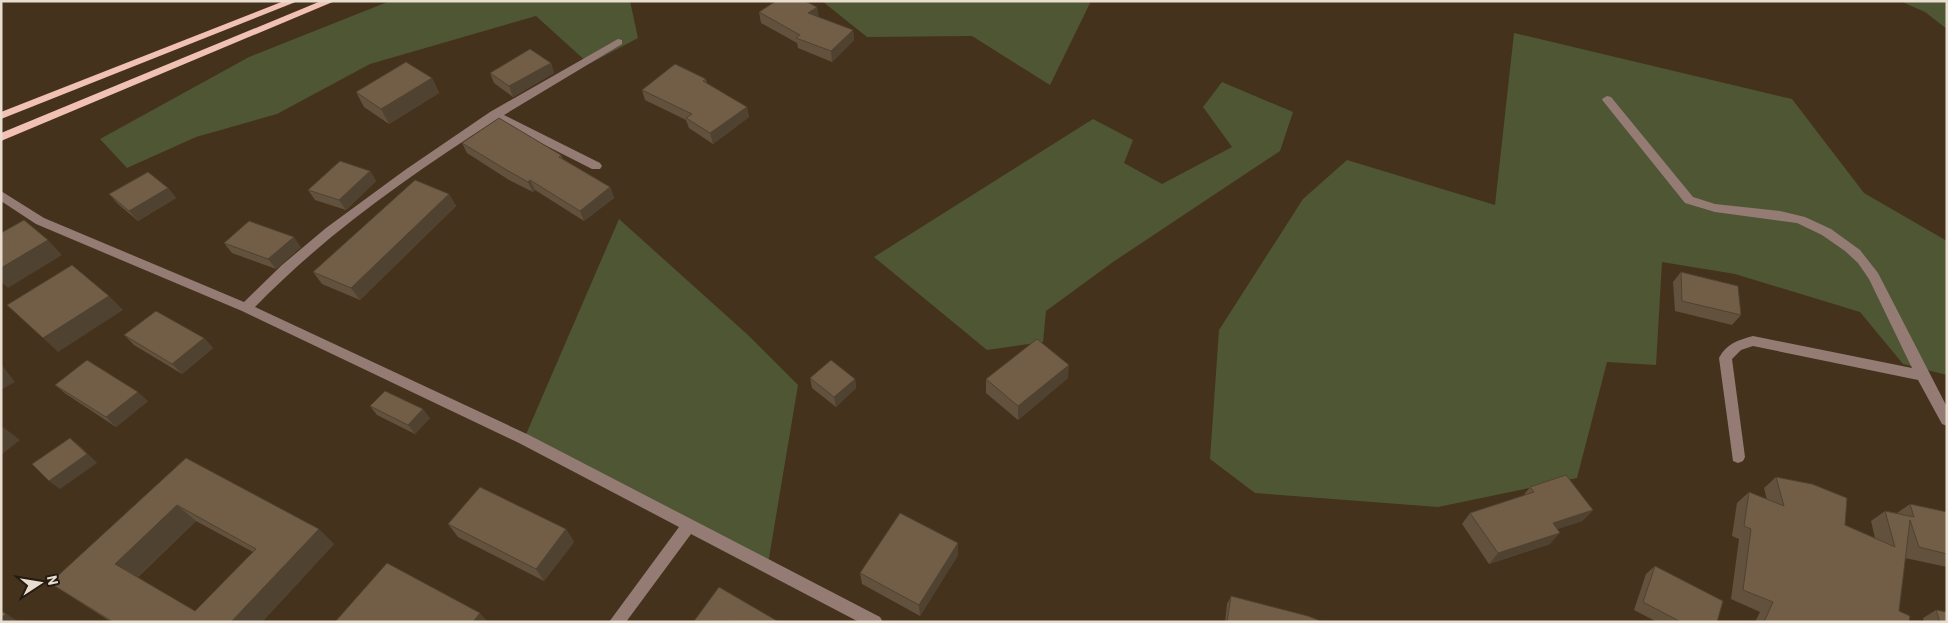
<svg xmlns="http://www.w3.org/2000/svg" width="1948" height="623" viewBox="0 0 1948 623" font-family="Barlow,sans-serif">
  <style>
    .green { fill: #4f5634 }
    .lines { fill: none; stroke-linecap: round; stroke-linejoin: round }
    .minor { fill: #947c75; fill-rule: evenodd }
    .major { fill: #f1c2b3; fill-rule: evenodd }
    .wall { fill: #62513c; fill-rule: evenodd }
    .shaded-wall { fill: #504231 }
    .building { fill: #725e46; stroke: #504231; fill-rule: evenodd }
  </style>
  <rect width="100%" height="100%" fill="#44321c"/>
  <!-- green -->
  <g class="green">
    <path d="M390,1h240l8,37 -49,26 -53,-48 -166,48 -93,50 -81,23 -69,31 -27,-29 149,-82z"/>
    <path d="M822,1h269l-41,84 -78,-49 -105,1z"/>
    <path d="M1900,1h47v28l-22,-17z"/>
    <path d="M1514,33l278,66 72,94 83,48v134l-44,-11 -43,-52 -125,-38 -73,-12 -6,103 -49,-3 -30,116 -139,29 -183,-14 -45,-34 9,-129 84,-131 44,-39 148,45z"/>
    <path d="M1222,82l71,30 -13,39 -167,111 -67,49 -3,31 -56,8 -113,-93 219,-138 40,21 -9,23 38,21 70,-37 -29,-40z"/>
    <path d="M619,219l129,116 50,50 -30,179 -244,-125z"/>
  </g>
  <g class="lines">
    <!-- minor -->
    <g class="minor">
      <path d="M618,39l4,1v4l-118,71 96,48 2,3 -2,3h-8l-96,-49c-86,55 -170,114 -241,187l274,128 351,182 3,5h-24l-168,-88 -65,88h-17l70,-95 -160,-84 -277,-132 -206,-87 -35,-23v-10l43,27 200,84 38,-37 44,-37 79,-58 85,-58z"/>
      <path d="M1607,96l4,1 82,100 22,7 65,7 25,6 26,12 29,21 18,23 69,134v19l-5,-2 -24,-44 -165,-34 -12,4 -9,9 13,98 -2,4 -5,2 -5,-2 -14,-103c7,-14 19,-18 34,-22l159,32 -43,-89 -11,-16 -13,-12 -23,-16 -25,-12 -82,-11 -30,-9 -82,-102 -1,-2z"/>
    </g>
    <!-- major -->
    <g class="major">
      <path d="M284,1h14l-297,118v-7z"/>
      <path d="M321,1h14l-334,140v-8z"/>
    </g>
  </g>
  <!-- wall -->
  <g class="wall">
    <path d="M817,7l1,10 35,13 1,10 -22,22 -34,-14 -1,-5 -36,-20 -2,-11z"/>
    <path d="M551,63l3,10 -41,24 -19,-14 -4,-10z"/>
    <path d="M432,78l7,15 -50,31 -25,-17 -8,-15z"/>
    <path d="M706,79l1,5 40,23 2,10 -36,27 -24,-16 -3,-8 -41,-20 -3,-10z"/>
    <path d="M462,143l99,12 2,4 47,28 4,11 -30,23 -49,-31 -2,2 -24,-12 -42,-27z"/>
    <path d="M370,171l6,10 -30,29 -31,-10 -7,-10z"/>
    <path d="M168,188l8,10 -38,23 -20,-17 -9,-10z"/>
    <path d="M449,194l7,12 -96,94 -38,-16 -9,-12z"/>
    <path d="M224,243l77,4 -25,22 -44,-16z"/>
    <path d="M1681,272l60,43 -9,10 -57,-14 -2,-29z"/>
    <path d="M124,335l80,3 9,10 -31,26 -48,-29z"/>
    <path d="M810,378l45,1 1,9 -20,19 -24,-19z"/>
    <path d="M1068,378l-50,42 -32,-27v-14z"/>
    <path d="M55,385l93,16 -32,26 -50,-33z"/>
    <path d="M370,406l60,12 -15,16 -38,-19z"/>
    <path d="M186,458l148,86 -72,78h-151l-61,-39zM196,521l57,31 -58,59 -58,-33z"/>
    <path d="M1776,477l69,48 30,13 -4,-17 14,-10 12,2 13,-9 37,8v55l-42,-9 -6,53 10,11h-154l5,-10 -29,-13 8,-60 -7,-3 5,-33 12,-11 18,8 -3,-12z"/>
    <path d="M1530,487l63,23 -11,11 -25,8 -7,15 -61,20 -27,-40 8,-11 53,-17z"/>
    <path d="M448,524l118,5 8,13 -30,39 -86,-44z"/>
    <path d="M958,555l-38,61 -58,-32 -2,-11z"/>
    <path d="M1655,566l62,56h-60l-23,-12 12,-36z"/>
    <path d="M1231,596l92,26h-98l2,-18z"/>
    <path d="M1936,610l11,12h-23l-1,-4z"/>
  </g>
  <!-- shaded-wall -->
  <g class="shaded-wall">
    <path d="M817,7l2,11 -11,-5z"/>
    <path d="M853,30l1,10 -22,22 -1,-11z"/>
    <path d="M551,63l3,10 -41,24 -4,-11z"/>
    <path d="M432,78l7,15 -50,31 -8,-15z"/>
    <path d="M747,107l2,10 -36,27 -3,-11z"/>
    <path d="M370,171l6,10 -30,29 -7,-10z"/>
    <path d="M530,180l5,10 -2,2 -5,-10z"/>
    <path d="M610,187l4,11 -30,23 -4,-10z"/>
    <path d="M168,188l8,10 -38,23 -9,-10z"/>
    <path d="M449,194l7,12 -96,94 -9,-12z"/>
    <path d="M294,237l7,10 -25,22 -8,-10z"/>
    <path d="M48,240l14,15 -54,33 -7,-6v-14z"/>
    <path d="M109,296l14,14 -65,42 -15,-14z"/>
    <path d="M204,338l9,10 -31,26 -10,-10z"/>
    <path d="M1,364l14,18 -14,8z"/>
    <path d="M1069,365l-1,13 -50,42v-14z"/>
    <path d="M855,379l1,9 -20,19 -2,-10z"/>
    <path d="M138,392l10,9 -32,26 -10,-10z"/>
    <path d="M423,409l7,9 -15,16 -7,-9z"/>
    <path d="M3,427l17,13 -19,15v-26z"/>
    <path d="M70,438l11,9 16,16 -37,26 -11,-8z"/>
    <path d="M177,505l19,16 -61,58 -20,-15z"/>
    <path d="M1593,510l-11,11 -39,13 10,-11z"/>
    <path d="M319,529l15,15 -72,78h-31z"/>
    <path d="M566,529l8,13 -30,39 -8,-12z"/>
    <path d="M1560,533l-10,11 -61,20 9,-11z"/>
    <path d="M958,543v12l-38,61 -1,-11z"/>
    <path d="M1,610l18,12h-18z"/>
    <path d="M480,613l8,9h-15z"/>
  </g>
  <!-- building -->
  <g class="building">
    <path d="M776,1h29l12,6 -9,6 45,17 -22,21 -35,-13 4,-3 -41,-23z"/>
    <path d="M530,49l21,14 -42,23 -19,-13z"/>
    <path d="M406,62l26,16 -51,31 -25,-17z"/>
    <path d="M675,64l31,15 -3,2 44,26 -37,26 -24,-15 6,-4 -50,-24z"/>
    <path d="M499,118l62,37 -2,2 51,30 -30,24 -50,-31 -2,2 -23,-13 -43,-26z"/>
    <path d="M340,161l30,10 -31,29 -31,-10z"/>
    <path d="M148,172l20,16 -39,23 -20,-17z"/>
    <path d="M415,180l34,14 -98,94 -38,-16z"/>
    <path d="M24,220l24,20 -47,28v-35z"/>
    <path d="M249,221l45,16 -26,22 -44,-16z"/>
    <path d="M72,265l37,31 -66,42 -36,-33z"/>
    <path d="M1681,272l57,14 3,29 -59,-14z"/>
    <path d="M156,311l48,27 -32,26 -48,-29z"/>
    <path d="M1037,339l32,26 -51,41 -32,-27z"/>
    <path d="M87,360l51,32 -32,25 -51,-32z"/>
    <path d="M831,360l24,19 -21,18 -24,-19z"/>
    <path d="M385,391l38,18 -15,16 -38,-19z"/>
    <path d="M70,438l17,16 -38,27 -17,-17z"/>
    <path d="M186,458l133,71 -88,93h-118l-63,-39zM177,505l79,44 -61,62 -80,-47z"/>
    <path d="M1566,475l27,35 -40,13 7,10 -62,20 -28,-40 64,-21 -4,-5z"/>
    <path d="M1776,477l36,7 35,14 -2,27 50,22 -10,-36 29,6 -4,-13 37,8v42l-28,-7 -9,-27 -11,91 11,5 -1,6h-145l9,-20 -30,-12 8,-61 -7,-3 5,-34 35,14z"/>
    <path d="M480,487l86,42 -30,40 -88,-45z"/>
    <path d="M900,513l58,30 -39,62 -59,-32z"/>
    <path d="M387,563l93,50 -7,9h-138z"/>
    <path d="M1655,566l68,35 -6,21h-36l-38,-20z"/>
    <path d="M719,587l60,35 -85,-1z"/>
    <path d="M1231,596l77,20 15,6h-96z"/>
    <path d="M1936,610l11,2v10h-7z"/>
    <path d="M1,611l5,3 -5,4z"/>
  </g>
  <!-- border -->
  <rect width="1948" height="623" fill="none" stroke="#e9ddd0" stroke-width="5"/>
  <!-- north arrow -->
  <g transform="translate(40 583) rotate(78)" stroke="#241b12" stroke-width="4" paint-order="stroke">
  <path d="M0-4L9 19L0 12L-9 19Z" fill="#e9ddd0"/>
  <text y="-8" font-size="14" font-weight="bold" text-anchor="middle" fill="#e9ddd0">N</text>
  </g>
</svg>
